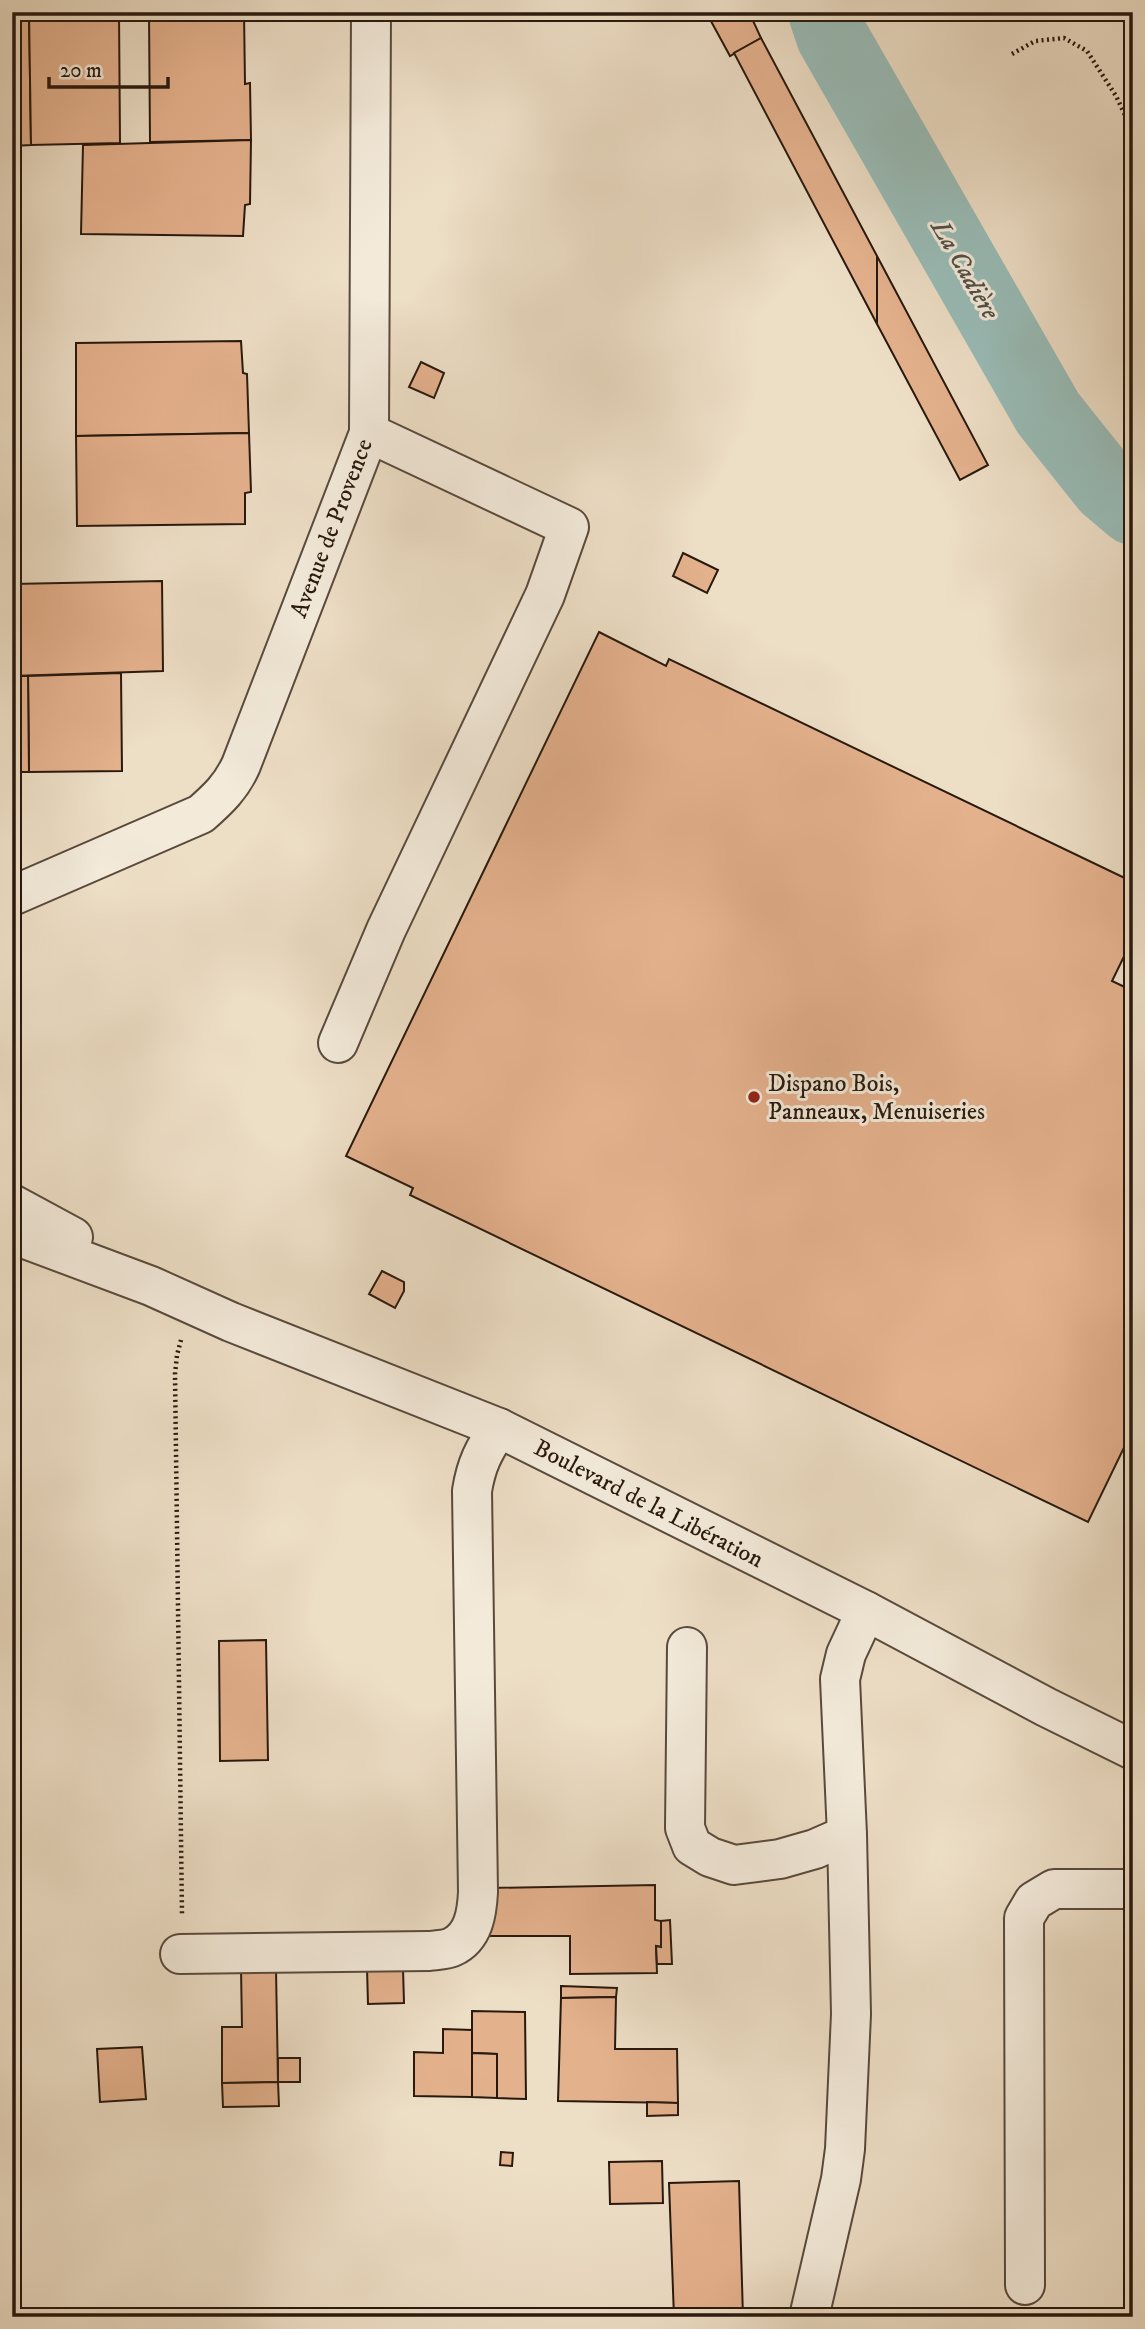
<svg xmlns="http://www.w3.org/2000/svg" width="1145" height="2329" viewBox="0 0 1145 2329" font-family="'IM FELL DW Pica',serif">
  <style>
    .lines { fill: none; stroke-linecap: round; stroke-linejoin: round }
    .river { stroke: #99bcb7; stroke-width: 72 }
    .building { fill: #e4b18d; stroke: #28190e; stroke-width: 2 }
    .minor-casing { stroke: #594a3c; stroke-width: 42 }
    .path { stroke: #28190e; stroke-width: 4.5; stroke-dasharray: 2 3.5; stroke-linecap: butt }
    .minor { stroke: #f3eada; stroke-width: 38 }
    .poi-dot { fill: #8f2418; stroke: #f3eada; stroke-width: 2.5 }
    .labels { text-anchor: middle; stroke-width: 6; stroke-linejoin: round; paint-order: stroke }
    .street-label { font-size: 24px; fill: #28190e; stroke: #f3eada }
    .poi-label { font-size: 24px; fill: #28190e; stroke: #f3eada; text-anchor: start }
    .water-label { font-size: 26px; font-style: italic; fill: #505249; stroke: #f3eada }
  </style>
  <rect width="100%" height="100%" fill="#eddec6"/>
  <filter id="stains"><feTurbulence type="fractalNoise" baseFrequency=".00286" numOctaves="4"/><feColorMatrix values="0 0 0 0 .2 0 0 0 0 .09 0 0 0 0 .02 0 0 0 .5 -.17"/></filter>
  <radialGradient id="worn" r=".72"><stop offset=".6" stop-color="#630" stop-opacity="0"/><stop offset="1" stop-color="#630" stop-opacity=".3"/></radialGradient>
  <g class="lines">
    <!-- river -->
    <path class="river" d="M824,12l8,24 216,377 59,74 26,22"/>
  </g>
  <!-- building -->
  <g class="building">
    <path d="M12,12h17l2,133 -19,1z"/>
    <path d="M29,12h90l1,131 -89,2z"/>
    <path d="M149,12h95l1,72 5,-1 1,57 -101,2z"/>
    <path d="M706,12h43l12,26 -31,18z"/>
    <path d="M761,38l116,218v68l-143,-271z"/>
    <path d="M251,140l-1,64 -5,1 -2,31 -162,-2 2,-89z"/>
    <path d="M877,256l111,209 -28,15 -83,-156z"/>
    <path d="M241,341l2,32 4,1 2,59 -173,3v-93z"/>
    <path d="M421,362l23,11 -10,25 -25,-11z"/>
    <path d="M249,433l2,59 -6,1v31l-168,2 -1,-90z"/>
    <path d="M683,553l35,17 -11,23 -34,-17z"/>
    <path d="M162,581l1,90 -151,5v-92z"/>
    <path d="M599,632l67,34 3,-7 464,223v56l-21,43 21,10v438l-45,93 -678,-327 3,-7 -67,-32z"/>
    <path d="M121,673l1,98 -93,1 -1,-96z"/>
    <path d="M12,676h16l1,96h-17z"/>
    <path d="M382,1271l22,11v9l-9,17 -26,-14z"/>
    <path d="M266,1640l2,120 -48,1 -1,-120z"/>
    <path d="M655,1885v35l6,1v26l-5,-1 1,27 -87,1v-38h-81v-48z"/>
    <path d="M670,1920l2,44h-15l-1,-18 5,1v-26z"/>
    <path d="M367,1968h36l1,35 -36,1z"/>
    <path d="M241,1969h35l2,113 -56,1v-56h20z"/>
    <path d="M561,1986l56,2 -1,9 -55,1z"/>
    <path d="M616,1997l-1,52h62l1,54 -120,-2 3,-103z"/>
    <path d="M472,2011l53,1 1,87 -29,-1v-44l-25,-1z"/>
    <path d="M443,2029l29,1v67l-58,-1v-44l29,1z"/>
    <path d="M142,2047l4,52 -46,3 -3,-53z"/>
    <path d="M472,2053l25,1v44l-25,-1z"/>
    <rect x="278" y="2058" width="22" height="24"/>
    <path d="M278,2082l1,24 -56,1 -1,-24z"/>
    <path d="M647,2102l31,1v12l-31,1z"/>
    <path d="M501,2152l12,1 -1,13 -12,-1z"/>
    <path d="M662,2161l1,42 -53,1 -1,-42z"/>
    <path d="M739,2181l4,136h-69l-5,-134z"/>
    <path d="M607,2309l60,2v6h-148v-5z"/>
  </g>
  <g class="lines">
    <defs>
      <g id="minor">
        <path d="M12,896l189,-82c17,-15 30,-27 40,-49l128,-332 2,-421"/>
        <path d="M338,1043l48,-113 159,-335 24,-68 -200,-94"/>
        <path d="M12,1204l61,33"/>
        <path d="M12,1234l139,52 80,36 268,106 367,183 180,96 87,43"/>
        <path d="M687,1647l-2,181 7,18 18,11 24,8 46,-6 35,-10 32,-14"/>
        <path d="M180,1954l249,-3c7,-1 17,-1 23,-4 22,-10 25,-35 26,-55l-6,-401c4,-26 12,-42 27,-63"/>
        <path d="M1025,2285l-1,-367 10,-17 20,-12h79"/>
        <path d="M809,2317l32,-138 4,-30 6,-135 -4,-179 -7,-156 6,-25 20,-43"/>
      </g>
    </defs>
    <!-- minor casing -->
    <use href="#minor" class="minor-casing"/>
    <!-- path -->
    <g class="path">
      <path d="M1012,54l23,-13 29,-3 23,13 29,45 17,36"/>
      <path d="M181,1340l-4,15 -2,19 7,541"/>
    </g>
    <!-- minor -->
    <use href="#minor" class="minor"/>
  </g>
  <!-- markers -->
  <circle class="poi-dot" cx="754" cy="1097" r="7"/>
  <g class="labels">
    <!-- street labels -->
    <g class="street-label">
      <text transform="translate(331 528) rotate(-69)" y="8">Avenue de Provence</text>
      <text transform="translate(649 1503) rotate(27)" y="8">Boulevard de la Libération</text>
    </g>
    <!-- poi labels -->
    <g class="poi-label">
      <text x="768" y="1091">Dispano Bois,<tspan x="768" dy="28">Panneaux, Menuiseries</tspan></text>
    </g>
    <!-- water labels -->
    <g class="water-label">
      <text transform="translate(966 269) rotate(60)" y="9">La Cadière</text>
    </g>
  </g>
  <!-- margin -->
  <rect width="1145" height="2329" fill="none" stroke="#eddec6" stroke-width="42"/>
  <rect x="14" y="14" width="1117" height="2301" fill="none" stroke="#28190e" stroke-width="3.5"/>
  <rect x="21" y="21" width="1103" height="2287" fill="none" stroke="#28190e" stroke-width="2"/>
  <!-- scale -->
  <path d="M49 77v10h119v-10" fill="none" stroke="#28190e" stroke-width="3.5"/>
  <text x="60" y="77" font-size="21" fill="#28190e" stroke="#f3eada" stroke-width="5" paint-order="stroke">20 m</text>
  <rect width="100%" height="100%" filter="url(#stains)"/>
  <rect width="100%" height="100%" fill="url(#worn)"/>
</svg>
